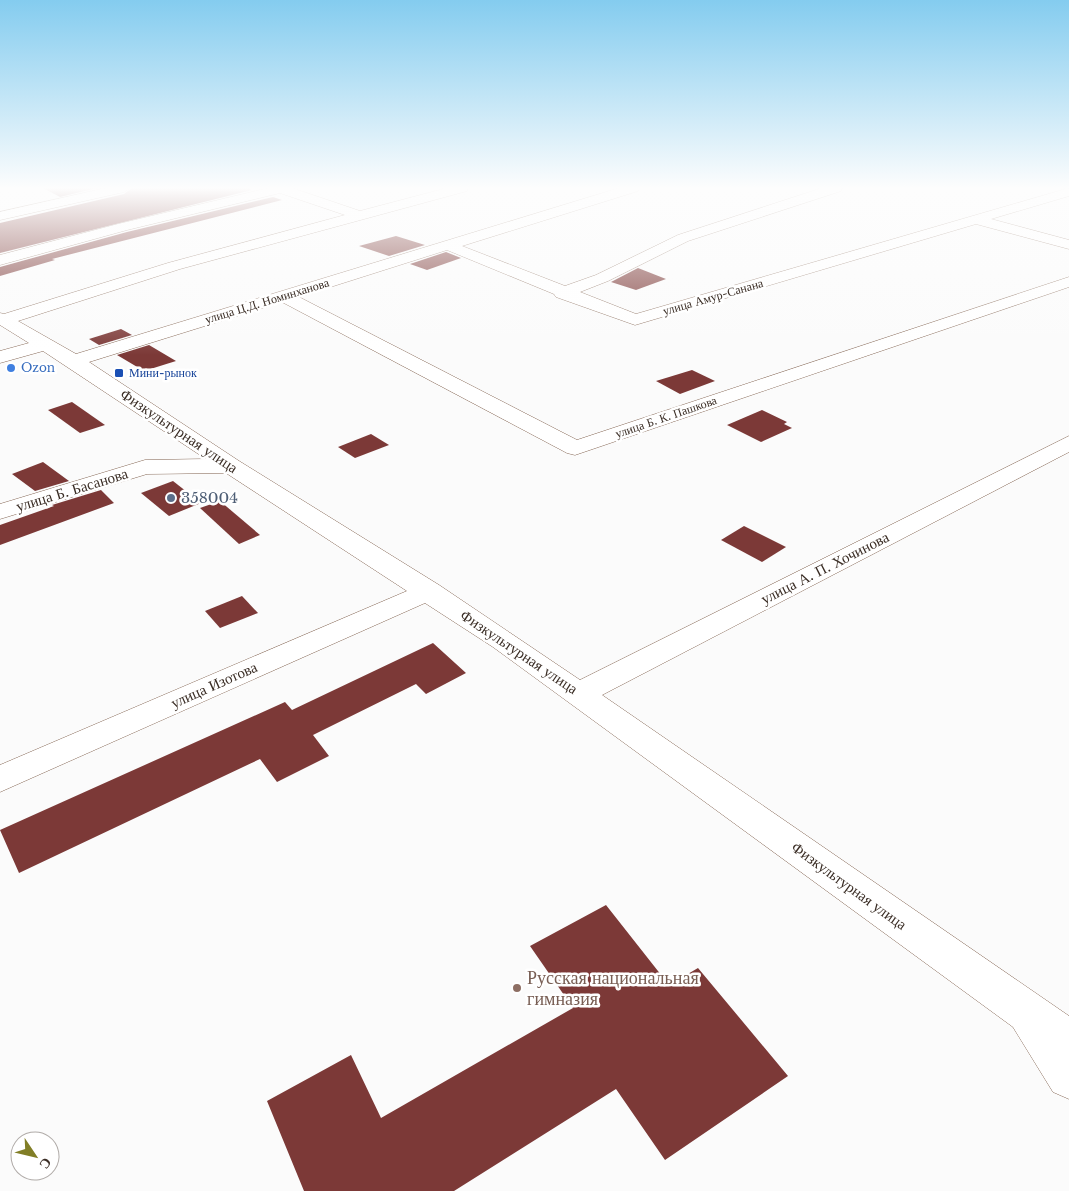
<svg xmlns="http://www.w3.org/2000/svg" width="1069" height="1191" viewBox="0 0 1069 1191" font-family="'Libre Baskerville',serif">
  <style>
    .building { fill: #7c3937 }
    .lines { fill: none; stroke-linecap: round; stroke-linejoin: round }
    .minor-casing { stroke: #866856; stroke-width: 1 }
    .minor { fill: #fff; fill-rule: evenodd }
    .shop-dot { fill: #3f7fe0; stroke: #fff; stroke-width: 2 }
    .transit-dot { fill: #1a4fb4; stroke: #fff; stroke-width: 2 }
    .service-dot { fill: #5c6f8a; stroke: #fff; stroke-width: 2 }
    .education-dot { fill: #8d6e63; stroke: #fff; stroke-width: 2 }
    .labels { text-anchor: middle; stroke-width: 5; stroke-linejoin: round; paint-order: stroke }
    .far-street-label { font-size: 12px; fill: #3a2d25; stroke: #fff }
    .far-shop-label { font-size: 12px; fill: #366cbe; stroke: #fff; text-anchor: start }
    .far-transit-label { font-size: 12px; fill: #164399; stroke: #fff; text-anchor: start }
    .street-label { font-size: 15px; fill: #3a2d25; stroke: #fff }
    .service-label { font-size: 15px; fill: #4e5e75; stroke: #fff; text-anchor: start }
    .near-education-label { font-size: 18px; fill: #785e54; stroke: #fff; text-anchor: start }
  </style>
  <rect width="100%" height="100%" fill="#fbfbfb"/>
  <!-- building -->
  <g class="building">
    <path d="M43,188h54l-37,9z"/>
    <path d="M132,188h115l5,2 -252,63v-30l124,-29z"/>
    <path d="M273,197l9,3 -230,59 3,1 -55,16v-9l127,-35z"/>
    <path d="M396,236l29,9 -36,11 -30,-10z"/>
    <path d="M446,252l15,6 -34,12 -17,-6z"/>
    <path d="M638,268l28,11 -30,11 -25,-8z"/>
    <path d="M121,329l11,6 -33,10 -10,-6z"/>
    <path d="M149,345l27,16 -32,10 -27,-16z"/>
    <path d="M692,370l23,11 -35,13 -24,-13z"/>
    <path d="M72,402l33,23 -25,8 -32,-23z"/>
    <path d="M762,410l25,12 -3,2 8,4 -31,14 -34,-17z"/>
    <path d="M371,434l18,11 -34,13 -17,-11z"/>
    <path d="M43,462l26,19 -34,10 -23,-17z"/>
    <path d="M173,481l28,22 -32,13 -28,-23z"/>
    <path d="M101,490l13,13 -114,42v-20l54,-19 -2,-1z"/>
    <path d="M220,501l40,34 -21,9 -39,-36z"/>
    <path d="M744,526l42,21 -24,15 -41,-22z"/>
    <path d="M242,596l16,17 -38,15 -15,-17z"/>
    <path d="M433,643l33,30 -40,21 -10,-10 -103,51 16,21 -52,26 -17,-23 -241,114 -19,-43 285,-128 7,8z"/>
    <path d="M606,905l63,80 29,-17 90,108 -123,84 -49,-71 -162,102h-150l-37,-90 84,-46 30,63 192,-110 -43,-62z"/>
  </g>
  <g class="lines">
    <defs>
      <g id="minor">
        <path d="M106,188h24l-6,4 -124,28v-8z"/>
        <path d="M269,188h23l68,23 87,-23h21l-1,3 -287,78 -162,52 58,33 543,-166h20l-1,3 -176,55 103,40 31,-11 82,-40 144,-47h20l-1,3 -153,50 -80,40 -28,11 56,22 433,-126v8l-78,23 78,21v9l-93,-25 -341,101 -79,-28 -2,-3 -107,-44 -148,47 278,143 492,-163v10l-494,168 -8,-2 -285,-151 -193,60 150,99 200,124 141,95 489,-244v16l-467,243 467,321v83l-16,-7 -40,-65 -520,-380 -68,-44 -425,189v-27l407,-174 -181,-118 -79,1 -147,45v-15l145,-44 61,-1 -163,-108 -43,12v-12l29,-8 -29,-18v-12l4,1 164,-51 177,-48 -65,-22 -153,37 -127,35v-10l118,-31z"/>
      </g>
    </defs>
    <!-- minor casing -->
    <use href="#minor" class="minor-casing"/>
    <!-- minor -->
    <use href="#minor" class="minor"/>
  </g>
  <!-- sky -->
  <linearGradient id="sky" x2="0" y2="1"><stop stop-color="#84ccef"/><stop offset="0.53" stop-color="#fdfdfd"/><stop offset="1" stop-color="#fdfdfd" stop-opacity="0"/></linearGradient>
  <rect width="1069" height="355" fill="url(#sky)"/>
  <!-- markers -->
  <circle class="shop-dot" cx="11" cy="368" r="5"/>
  <rect class="transit-dot" x="114" y="368" width="10" height="10" rx="2.5"/>
  <circle class="service-dot" cx="171" cy="498" r="5"/>
  <circle class="education-dot" cx="517" cy="988" r="5"/>
  <g class="labels">
    <!-- far-street labels -->
    <g class="far-street-label">
      <text transform="translate(713 297) rotate(-16)" y="4">улица Амур-Санана</text>
      <text transform="translate(267 301) rotate(-17)" y="4">улица Ц.Д. Номинханова</text>
      <text transform="translate(666 417) rotate(-19)" y="4">улица Б. К. Пашкова</text>
    </g>
    <!-- far-shop labels -->
    <g class="far-shop-label">
      <text x="21" y="372">Ozon</text>
    </g>
    <!-- far-transit labels -->
    <g class="far-transit-label">
      <text x="129" y="377">Мини-рынок</text>
    </g>
    <!-- street labels -->
    <g class="street-label">
      <text transform="translate(179 431) rotate(34)" y="5">Физкультурная улица</text>
      <text transform="translate(72 490) rotate(-17)" y="5">улица Б. Басанова</text>
      <text transform="translate(825 568) rotate(-27)" y="5">улица А. П. Хочинова</text>
      <text transform="translate(519 652) rotate(34)" y="5">Физкультурная улица</text>
      <text transform="translate(214 685) rotate(-24)" y="5">улица Изотова</text>
      <text transform="translate(849 886) rotate(36)" y="5">Физкультурная улица</text>
    </g>
    <!-- service labels -->
    <g class="service-label">
      <text x="181" y="503">358004</text>
    </g>
    <!-- near-education labels -->
    <g class="near-education-label">
      <text x="527" y="984">Русская национальная<tspan x="527" dy="21">гимназия</tspan></text>
    </g>
  </g>
  <!-- north arrow -->
  <g transform="translate(35 1156) rotate(125)"><circle r="24" fill="#ffffff" stroke="#b0aba8"/>
  <path d="M0-4L9 19L0 12L-9 19Z" fill="#817e26"/>
  <text y="-8" font-size="14" font-weight="bold" text-anchor="middle" fill="#3a2d25">С</text>
  </g>
</svg>
